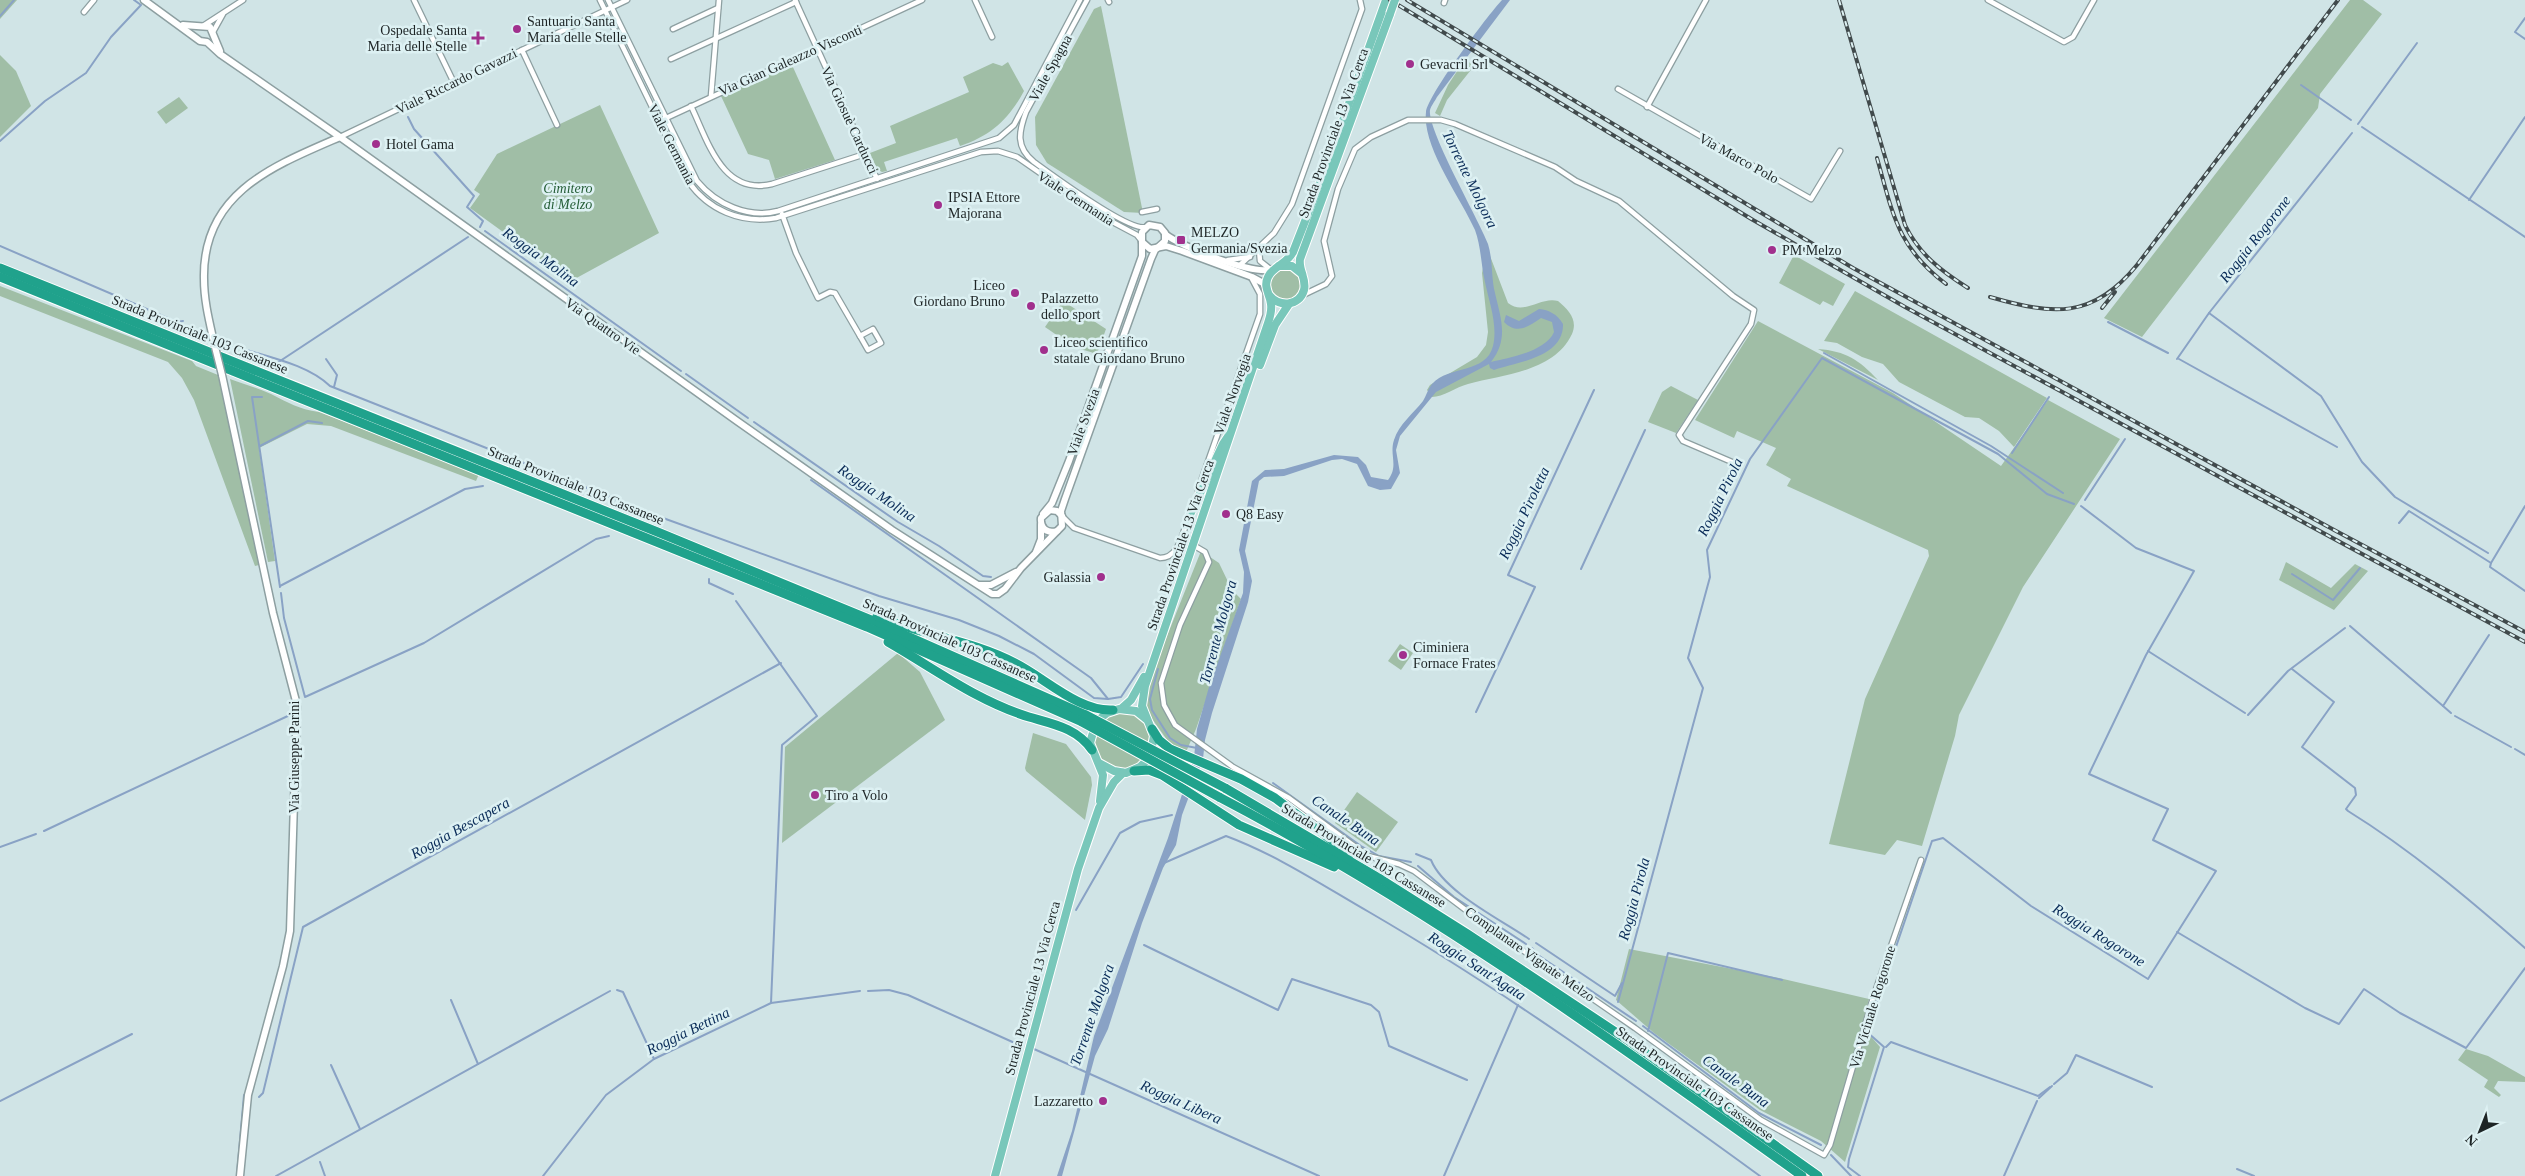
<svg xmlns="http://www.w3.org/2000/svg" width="2525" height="1176" viewBox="0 0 2525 1176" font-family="Georgia,serif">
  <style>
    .green { fill: #a0bea6 }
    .water { fill: #89a2c5 }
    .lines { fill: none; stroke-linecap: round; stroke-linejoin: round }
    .stream { stroke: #89a2c5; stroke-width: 2 }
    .street-casing { stroke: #8d9fa1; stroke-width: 7 }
    .secondary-casing { stroke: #8d9fa1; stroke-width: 9 }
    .primary-casing { stroke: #fff; stroke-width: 10 }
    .highway-casing { stroke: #fff; stroke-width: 11 }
    .street { stroke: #fff; stroke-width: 4.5 }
    .secondary { stroke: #fff; stroke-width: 6 }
    .primary { stroke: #79c7ba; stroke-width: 8 }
    .highway { stroke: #20a28c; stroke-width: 9 }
    .rail-casing { stroke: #414a4c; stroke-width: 4 }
    .rail { stroke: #ddf1f3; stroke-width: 2; stroke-dasharray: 5.5; stroke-linecap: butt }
    .secondary-bridge-casing { stroke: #8d9fa1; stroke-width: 9; stroke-linecap: butt }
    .primary-bridge-casing { stroke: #fff; stroke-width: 10; stroke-linecap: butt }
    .highway-bridge-casing { stroke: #fff; stroke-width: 11; stroke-linecap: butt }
    .secondary-bridge { stroke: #fff; stroke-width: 6 }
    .primary-bridge { stroke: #79c7ba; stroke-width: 8 }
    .highway-bridge { stroke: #20a28c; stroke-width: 9 }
    .poi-dot { fill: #a1308d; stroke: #ddf1f3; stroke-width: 2 }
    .labels { text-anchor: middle; stroke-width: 5; stroke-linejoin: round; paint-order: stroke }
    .poi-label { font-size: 14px; fill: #1e2526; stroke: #ddf1f3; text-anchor: start }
    .street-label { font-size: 14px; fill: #1e2526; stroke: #ddf1f3 }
    .park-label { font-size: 14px; font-style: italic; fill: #245d36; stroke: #ddf1f3 }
    .water-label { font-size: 15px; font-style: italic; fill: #0a2c58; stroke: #ddf1f3 }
  </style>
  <rect width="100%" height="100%" fill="#d0e4e6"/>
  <!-- green -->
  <g class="green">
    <path d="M0,0h17l-17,19z"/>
    <path d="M2350,0h13l19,14 -62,80 -2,14 -176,229 -38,-19z"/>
    <path d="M1101,6l42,207 -19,-1 -77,-49 -11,-18 -1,-28 59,-108z"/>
    <path d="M0,55l16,16 15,35 -31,31z"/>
    <path d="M1465,59l9,7 -27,34 -7,16 -5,-3 13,-28z"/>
    <path d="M1008,62l16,29c-15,28 -33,45 -64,55l-3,-8 -73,24 3,9 -5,1 -5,-3 -7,-16 26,-10 -6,-17 79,-34 -6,-15 30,-14 9,3z"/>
    <path d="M792,65l43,95 -60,19 -6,-19 -21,-6 -27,-58z"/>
    <path d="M179,97l9,11 -22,16 -9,-12z"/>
    <path d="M600,105l59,128 -88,48 -101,-73 10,-14 -6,-4 23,-36z"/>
    <path d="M1487,248l21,55c16,13 33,-7 50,-2 11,9 20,19 14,33 -18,38 -68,40 -104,50 -12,3 -25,13 -36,13l-5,-7 3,-5 47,-28 9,-12 2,-13 -6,-59z"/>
    <path d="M1794,255l51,29 -12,22 -10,-5 -3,4 -41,-22z"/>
    <circle cx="1286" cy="285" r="15"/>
    <path d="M0,286l192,75 4,5 22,9 41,190 -4,1 -61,-166 -12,-22 -14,-16 -168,-66z"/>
    <path d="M1855,291l192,107 -33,49 -15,-16 -20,-13 -14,-1 -66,-35 -16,-18 -21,-7 -25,-14 -13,-2z"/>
    <path d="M1063,301l43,28 -9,25 -23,-7 -29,-20z"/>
    <path d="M1758,321l135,72 108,73 47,-66 72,39 -97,148 -64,128 -4,21 -33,110 -25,-6 -12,15 -56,-11 36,-145 64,-143 -1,-6 -141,-64 4,-7 -25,-14 10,-17 -39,-17 -3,7 -39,-18z"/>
    <path d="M1818,349c28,2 41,11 60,31z"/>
    <path d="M230,379c13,5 28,9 41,15 18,9 27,15 48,18l160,62 -3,7 -145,-55 -24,-2 -48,24 16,113 -7,1z"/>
    <path d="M1671,386l27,14 -22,33 -28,-11 14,-30z"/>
    <path d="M1201,551l18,12 13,27 9,9 -45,130 -10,23 -16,-8 -20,-28 -4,-11 5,-29z"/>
    <path d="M2286,562l45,26 24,-24 13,7 -34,39 -55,-30z"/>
    <path d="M1400,644l13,9 -12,17 -13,-9z"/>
    <path d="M898,653l22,19 25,48 -163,123 3,-96z"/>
    <circle cx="1123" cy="741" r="28"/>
    <path d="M1033,733l33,11 25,33 1,8 -7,35 -59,-49 -1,-3z"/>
    <path d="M1357,792l41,30 -22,30 -41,-29z"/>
    <path d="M1629,949l150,29 90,21 -7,27 18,21 -35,115 -24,-21 -61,-31 -106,-77 -38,-33z"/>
    <path d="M2466,1049l22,7 37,21v5l-27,-1 -4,7 7,7 -2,2 -15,-10 4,-7 -30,-20z"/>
  </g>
  <!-- water -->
  <path class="water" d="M1502,0h8l-73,97c-2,4 -6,9 -7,13 -3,20 48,108 58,134 5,16 3,33 7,49 6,26 14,46 -4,69 19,-4 55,-11 63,-30l-2,-10 -11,-4c-13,9 -24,17 -37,4l2,-7 13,6 20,-12c10,1 18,5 24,15 1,33 -45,38 -69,46l-4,-2 -1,-4 -53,28 -36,44 -4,14 4,23 -9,16 -11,1 -12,-4 -11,-22 -15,-5 -10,1 -48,16 -20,1 -5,4 -14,70 7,30 -4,21 -36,111 -7,27 -2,19 -21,56 -6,30 -13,23 -21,55 -34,106 -13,27 -33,120h-5l15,-45 22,-95 74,-198 26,-81 3,-28 12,-42 34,-94 1,-21 -5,-22 13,-69 13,-11 19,-1 50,-14 24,2 8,8 5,12 17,3c11,-14 1,-25 6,-40 5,-16 19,-26 29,-39 3,-5 5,-12 9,-17 17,-19 54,-10 61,-38 5,-21 -4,-44 -8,-64 -4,-17 -4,-36 -10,-52 -14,-32 -53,-83 -49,-118 2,-17 61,-96 76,-112z"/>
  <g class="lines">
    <!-- stream -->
    <g class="stream">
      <path d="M0,16l14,-16"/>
      <path d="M2525,18l-10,14 10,7"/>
      <path d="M2301,85l50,35"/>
      <path d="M408,117l6,12 60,67 -7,11 16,14 -3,6"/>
      <path d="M2358,124l59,-81"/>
      <path d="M2362,127l163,110"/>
      <path d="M0,141l45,-40 41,-28 25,-36 30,-32 -7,-5"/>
      <path d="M2469,200l56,-83"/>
      <path d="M485,231l196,140"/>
      <path d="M0,246l177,76 6,-1"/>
      <path d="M2209,313l112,83 41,66 33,35 93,56"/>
      <path d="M2108,322l60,31"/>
      <path d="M243,349c29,9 65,16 87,37l333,132 216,78 80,24 40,16 35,18 60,44 14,1"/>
      <path d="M1824,353l167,93 72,47"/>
      <path d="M326,359l11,16 -3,12"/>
      <path d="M2177,359l32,-46 143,-180"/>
      <path d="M2179,359l158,88"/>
      <path d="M271,367l197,-130"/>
      <path d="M686,374l62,44"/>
      <path d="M262,397h-10l28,190"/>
      <path d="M754,422l144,100 41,24 44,30 8,1"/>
      <path d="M260,446l48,-25 14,2"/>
      <path d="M2012,453l37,-56"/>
      <path d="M811,480l280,198 17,21 13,-2 22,-33"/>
      <path d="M2085,500l40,-61"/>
      <path d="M2399,523l10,-12 82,52 34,-57"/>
      <path d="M2491,563l-1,4 35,24"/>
      <path d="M1581,569l64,-139"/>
      <path d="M2292,574l41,26 27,-32"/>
      <path d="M709,579v4l24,11"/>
      <path d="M280,586l185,-97 18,-3"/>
      <path d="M281,593l3,25 21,79 119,-54 172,-104 13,-3"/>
      <path d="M736,601l81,115 -35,29 -11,258"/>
      <path d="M2350,626l93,80"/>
      <path d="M2148,651l97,62"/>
      <path d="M1158,669l-8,30 2,11 18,28 11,7 16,3"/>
      <path d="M2292,669l42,33 -32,45 53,41 1,7 -10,14 2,2c63,39 121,88 177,137"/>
      <path d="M1476,712l59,-125 -27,-12 86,-185"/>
      <path d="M2451,713l-8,-7 46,-71"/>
      <path d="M2248,715l40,-44 57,-43"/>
      <path d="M2455,716l56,31"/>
      <path d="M2515,749l10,6"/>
      <path d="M1273,783l88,63 18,10 32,6"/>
      <path d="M44,831l248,-117"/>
      <path d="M0,847l36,-13"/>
      <path d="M1416,854l15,6c13,32 69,59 98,79"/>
      <path d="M1164,863l62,-27c51,19 96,49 143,76 136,79 264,172 391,264"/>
      <path d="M1418,866l36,31 72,47"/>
      <path d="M1076,910l44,-77 20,-11 32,-7"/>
      <path d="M2177,932l128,76 34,16 25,-35 36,24 66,35 59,-80"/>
      <path d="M1536,943l79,53 7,-13"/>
      <path d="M1144,945l134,65 14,-31 79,26 8,7 10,34 78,34"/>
      <path d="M1532,948l6,7 98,66"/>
      <path d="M617,990l6,2 31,67"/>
      <path d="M868,991l21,-1 19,5 109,49"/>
      <path d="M451,1000l27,64"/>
      <path d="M1618,1002l85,-314 -15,-30 22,-81 -3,-27 43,-91 72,-101 176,96 49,40 27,10"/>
      <path d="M1643,1026l116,87 62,32"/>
      <path d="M1648,1031l20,-78 114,27"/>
      <path d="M1886,1047l5,-5 147,54 12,-9"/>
      <path d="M1034,1049l285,127"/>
      <path d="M331,1065l29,64"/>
      <path d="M2054,1084l13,-11 9,-18 76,32"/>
      <path d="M259,1097l4,-4 40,-166 478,-264"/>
      <path d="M2039,1098l13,-12"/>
      <path d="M0,1101l132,-67"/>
      <path d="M1831,1155l20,21"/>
      <path d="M320,1162l5,14"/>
      <path d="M2237,1169l17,7"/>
      <path d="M237,1174l7,-79"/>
      <path d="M276,1176l334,-185"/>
      <path d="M543,1176l63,-81 48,-36 117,-56 89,-12"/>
      <path d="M1444,1176l74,-171"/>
      <path d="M1860,1176l-12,-9 1,-8 35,-112 -17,-15 65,-191 11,-3 88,68 117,73 68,-108 -63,-31 15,-31 -79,-35 57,-119 48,-84 -58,-23 -55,-42"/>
      <path d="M2004,1176l33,-75"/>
    </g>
    <defs>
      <g id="street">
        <path d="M414,0l40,83"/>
        <path d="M600,0l88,181c20,29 53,43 88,37l205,-66 17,-1 19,6 88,61 32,17 4,5"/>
        <path d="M608,0l89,181c19,23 51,38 81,30l221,-73 15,-13 66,-125"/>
        <path d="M795,0l82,179"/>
        <path d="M975,0l17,37"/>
        <path d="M1087,0l-61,112c-7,19 -11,35 8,50 18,13 95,70 112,65"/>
        <path d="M1108,0l1,2"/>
        <path d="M1988,0l76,42 9,-5 21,-37"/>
        <path d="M1444,3l1,-3"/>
        <path d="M84,12l10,-12"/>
        <path d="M203,26l40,-26"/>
        <path d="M673,29l45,-21"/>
        <path d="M213,32l10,-18"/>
        <path d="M522,50l35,75"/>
        <path d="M671,59l125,-57"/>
        <path d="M1618,89l193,110 29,-48"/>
        <path d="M711,96l8,-96"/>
        <path d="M691,106c17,35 31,90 81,78l93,-30"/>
        <path d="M1647,107l59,-107"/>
        <path d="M664,119l258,-119"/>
        <path d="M340,137l287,-137"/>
        <path d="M1142,212l15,-3"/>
        <path d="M782,214l14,39 22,45 12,-6 5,1 25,43"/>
        <path d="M1259,250l1,11 10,8"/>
        <path d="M1228,260l22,-3"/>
        <path d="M1239,266l35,-33 18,-29 70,-195 -2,-9"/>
        <path d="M1303,295l23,-11 6,-8 -8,-35 14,-52 17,-40 16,-12 37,-17h33l14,4 100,43 21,14 43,20 114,95 21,14 -3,14 -72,111 4,6 49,21"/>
        <path d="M873,329l8,14 -13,7 -8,-14z"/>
        <path d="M1198,490l62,-176v-20l-8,-15"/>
        <path d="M1063,517l11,11 86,30c19,0 22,-24 28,-39"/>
        <path d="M1193,545l12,7 4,10 -29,63 -19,58 3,22 11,20 58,42 56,31 79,58 31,8 15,7 65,49 156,108 126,92 63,35 6,-10 43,-147 48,-138"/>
      </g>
      <g id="secondary">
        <path d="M144,0l56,41 7,1 13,12 120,83 397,284 155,109 100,64h6l7,-5 16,-21 41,-42 -1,-15 4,-12 86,-240 4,-9 10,-9v-8l-5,-6 -11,-2 -7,7v24l-73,205 -17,42 -9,11"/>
        <path d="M183,25l27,2 10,24"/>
        <path d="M1165,234c14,12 92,43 108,35"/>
        <path d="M1142,242l8,7 16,-3 16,5 70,26 11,6 3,6"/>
        <path d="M215,347c-5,-23 -11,-45 -11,-68 -2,-86 69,-113 136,-142"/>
        <path d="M222,375l51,238 24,92 -7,226 -7,35 -35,129 -8,81"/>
        <path d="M1057,531c-10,3 -17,-3 -16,-13l9,-8 7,1 5,5"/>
        <path d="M1036,552l5,-13v-14"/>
        <path d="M979,585h12l25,-13"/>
      </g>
      <g id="primary">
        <path d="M1279,266h13l10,8"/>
        <path d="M1269,295c10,12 30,12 35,-5 3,-11 -6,-20 -4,-31l90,-245"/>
        <path d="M1260,365l15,-40 14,-21"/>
        <path d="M1187,521l36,-77 6,-9"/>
        <path d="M1122,708l9,-8 13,-23"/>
        <path d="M1099,763l15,8 12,2 14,-6 10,-10 4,-21 -12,-30 3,-20 123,-363c2,-6 4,-13 3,-19 -1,-10 -8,-17 -3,-27 5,-11 18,-12 25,-25l34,-87 59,-165"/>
        <path d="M1100,801l3,-26 -13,-32 6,-21 11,-9 12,-4 17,2 10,8"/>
        <path d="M995,1176l83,-307 21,-61 15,-26 9,-9"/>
      </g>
      <g id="highway">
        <path d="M0,268l660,265 211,87 215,95"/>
        <path d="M0,277l867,350 215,95"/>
        <path d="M877,616c44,19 94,24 138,47 30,15 64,49 98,47"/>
        <path d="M888,642c47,27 89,59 141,75 24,7 48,11 63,33"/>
        <path d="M1152,729l7,11 11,9 71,30 34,19 75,56"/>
        <path d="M1134,771l15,-1 13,5 77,50 95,42"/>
        <path d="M1225,788l157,92 84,53 163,108 189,135"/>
        <path d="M1219,797c206,108 395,244 583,379"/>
      </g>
    </defs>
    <!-- street casing -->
    <use href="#street" class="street-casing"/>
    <!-- secondary casing -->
    <use href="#secondary" class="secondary-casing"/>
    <!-- primary casing -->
    <use href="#primary" class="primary-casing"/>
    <!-- highway casing -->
    <use href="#highway" class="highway-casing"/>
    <!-- street -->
    <use href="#street" class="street"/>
    <!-- secondary -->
    <use href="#secondary" class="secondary"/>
    <!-- primary -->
    <use href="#primary" class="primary"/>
    <!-- highway -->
    <use href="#highway" class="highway"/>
    <defs>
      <g id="rail">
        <path d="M1390,0l363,220 152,87 620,335"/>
        <path d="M1407,0l446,268 483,263 189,101"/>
        <path d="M1839,0l66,225c14,29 36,46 63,63"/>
        <path d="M1877,158c16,56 20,89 69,126"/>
        <path d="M1990,297c63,18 102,23 147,-32l201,-265"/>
        <path d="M2102,308l13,-16"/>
      </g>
    </defs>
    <!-- rail casing -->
    <use href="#rail" class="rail-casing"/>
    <!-- rail -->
    <use href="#rail" class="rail"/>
    <defs>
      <path id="secondary-bridge" d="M215,347l7,28"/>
      <path id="primary-bridge" d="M1390,14l5,-14"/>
      <g id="highway-bridge">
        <path d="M1086,715l139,73"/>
        <path d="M1082,722l137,75"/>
      </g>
    </defs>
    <!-- secondary-bridge casing -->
    <use href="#secondary-bridge" class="secondary-bridge-casing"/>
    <!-- primary-bridge casing -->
    <use href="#primary-bridge" class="primary-bridge-casing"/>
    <!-- highway-bridge casing -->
    <use href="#highway-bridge" class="highway-bridge-casing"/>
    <!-- secondary-bridge -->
    <use href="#secondary-bridge" class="secondary-bridge"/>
    <!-- primary-bridge -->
    <use href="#primary-bridge" class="primary-bridge"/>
    <!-- highway-bridge -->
    <use href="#highway-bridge" class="highway-bridge"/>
  </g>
  <!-- markers -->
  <g class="poi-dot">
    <circle cx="517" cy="29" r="5"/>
    <path d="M475.5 30.5h5v5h5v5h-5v5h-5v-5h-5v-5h5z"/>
    <circle cx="1410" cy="64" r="5"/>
    <circle cx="376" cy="144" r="5"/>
    <circle cx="938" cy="205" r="5"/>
    <rect x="1176" y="235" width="10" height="10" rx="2.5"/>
    <circle cx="1772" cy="250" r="5"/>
    <circle cx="1015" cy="293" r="5"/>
    <circle cx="1031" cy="306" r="5"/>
    <circle cx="1044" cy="350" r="5"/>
    <circle cx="1226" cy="514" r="5"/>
    <circle cx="1101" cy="577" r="5"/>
    <circle cx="1403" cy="655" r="5"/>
    <circle cx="815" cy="795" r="5"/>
    <circle cx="1103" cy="1101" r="5"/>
  </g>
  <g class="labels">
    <!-- poi labels -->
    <g class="poi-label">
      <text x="527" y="26">Santuario Santa<tspan x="527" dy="16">Maria delle Stelle</tspan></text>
      <text x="467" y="35" text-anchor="end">Ospedale Santa<tspan x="467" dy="16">Maria delle Stelle</tspan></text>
      <text x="1420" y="69">Gevacril Srl</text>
      <text x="386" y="149">Hotel Gama</text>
      <text x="948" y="202">IPSIA Ettore<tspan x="948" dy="16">Majorana</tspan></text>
      <text x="1191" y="237">MELZO<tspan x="1191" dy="16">Germania/Svezia</tspan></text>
      <text x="1782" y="255">PM Melzo</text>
      <text x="1005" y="290" text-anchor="end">Liceo<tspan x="1005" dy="16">Giordano Bruno</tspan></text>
      <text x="1041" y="303">Palazzetto<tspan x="1041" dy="16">dello sport</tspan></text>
      <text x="1054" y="347">Liceo scientifico<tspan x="1054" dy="16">statale Giordano Bruno</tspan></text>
      <text x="1236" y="519">Q8 Easy</text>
      <text x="1091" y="582" text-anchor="end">Galassia</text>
      <text x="1413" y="652">Ciminiera<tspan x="1413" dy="16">Fornace Frates</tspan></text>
      <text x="825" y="800">Tiro a Volo</text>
      <text x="1093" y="1106" text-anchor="end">Lazzaretto</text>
    </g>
    <!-- street labels -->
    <g class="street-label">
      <text transform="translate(790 60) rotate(-24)" y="5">Via Gian Galeazzo Visconti</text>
      <text transform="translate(1050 68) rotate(-61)" y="5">Viale Spagna</text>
      <text transform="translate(456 81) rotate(-26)" y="5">Viale Riccardo Gavazzi</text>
      <text transform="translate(850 120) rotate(65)" y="5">Via Giosuè Carducci</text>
      <text transform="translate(1333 133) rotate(-70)" y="5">Strada Provinciale 13 Via Cerca</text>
      <text transform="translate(672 144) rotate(63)" y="5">Viale Germania</text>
      <text transform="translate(1739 158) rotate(29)" y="5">Via Marco Polo</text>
      <text transform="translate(1076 198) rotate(33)" y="5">Viale Germania</text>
      <text transform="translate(603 326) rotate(35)" y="5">Via Quattro Vie</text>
      <text transform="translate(200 334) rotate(22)" y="5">Strada Provinciale 103 Cassanese</text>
      <text transform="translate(1232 394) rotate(-70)" y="5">Viale Norvegia</text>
      <text transform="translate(1083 422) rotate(-70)" y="5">Viale Svezia</text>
      <text transform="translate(576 485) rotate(22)" y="5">Strada Provinciale 103 Cassanese</text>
      <text transform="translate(1180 545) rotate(-71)" y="5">Strada Provinciale 13 Via Cerca</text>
      <text transform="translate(950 640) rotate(24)" y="5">Strada Provinciale 103 Cassanese</text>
      <text transform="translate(294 757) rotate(-90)" y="5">Via Giuseppe Parini</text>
      <text transform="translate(1364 855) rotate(31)" y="5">Strada Provinciale 103 Cassanese</text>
      <text transform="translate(1530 954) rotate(35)" y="5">Complanare Vignate Melzo</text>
      <text transform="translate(1032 988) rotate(-75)" y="5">Strada Provinciale 13 Via Cerca</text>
      <text transform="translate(1872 1007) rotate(-73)" y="5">Via Vicinale Rogorone</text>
      <text transform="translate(1695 1083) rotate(35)" y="5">Strada Provinciale 103 Cassanese</text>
    </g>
    <!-- park labels -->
    <g class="park-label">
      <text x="568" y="193">Cimitero<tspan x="568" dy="16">di Melzo</tspan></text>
    </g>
    <!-- water labels -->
    <g class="water-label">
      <text transform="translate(1470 179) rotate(64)" y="5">Torrente Molgora</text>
      <text transform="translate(2255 239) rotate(-52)" y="5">Roggia Rogorone</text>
      <text transform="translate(541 257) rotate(36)" y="5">Roggia Molina</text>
      <text transform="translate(877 493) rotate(34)" y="5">Roggia Molina</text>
      <text transform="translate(1720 497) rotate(-64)" y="5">Roggia Pirola</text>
      <text transform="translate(1524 513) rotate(-65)" y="5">Roggia Piroletta</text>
      <text transform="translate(1218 632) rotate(-75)" y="5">Torrente Molgora</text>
      <text transform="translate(1346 820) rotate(34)" y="5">Canale Buna</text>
      <text transform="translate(460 828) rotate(-29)" y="5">Roggia Bescapera</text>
      <text transform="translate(1634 899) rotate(-75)" y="5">Roggia Pirola</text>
      <text transform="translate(2099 935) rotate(32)" y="5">Roggia Rogorone</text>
      <text transform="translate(1477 966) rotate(33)" y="5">Roggia Sant'Agata</text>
      <text transform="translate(1092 1015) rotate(-71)" y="5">Torrente Molgora</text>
      <text transform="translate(688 1031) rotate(-26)" y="5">Roggia Bettina</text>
      <text transform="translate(1736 1081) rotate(36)" y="5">Canale Buna</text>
      <text transform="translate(1181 1102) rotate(24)" y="5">Roggia Libera</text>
    </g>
  </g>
  <!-- north arrow -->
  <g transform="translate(2480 1131) rotate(223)" stroke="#ddf1f3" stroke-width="4" paint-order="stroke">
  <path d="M0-4L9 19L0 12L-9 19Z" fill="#1e2526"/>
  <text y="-8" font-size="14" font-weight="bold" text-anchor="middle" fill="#1e2526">N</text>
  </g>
</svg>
